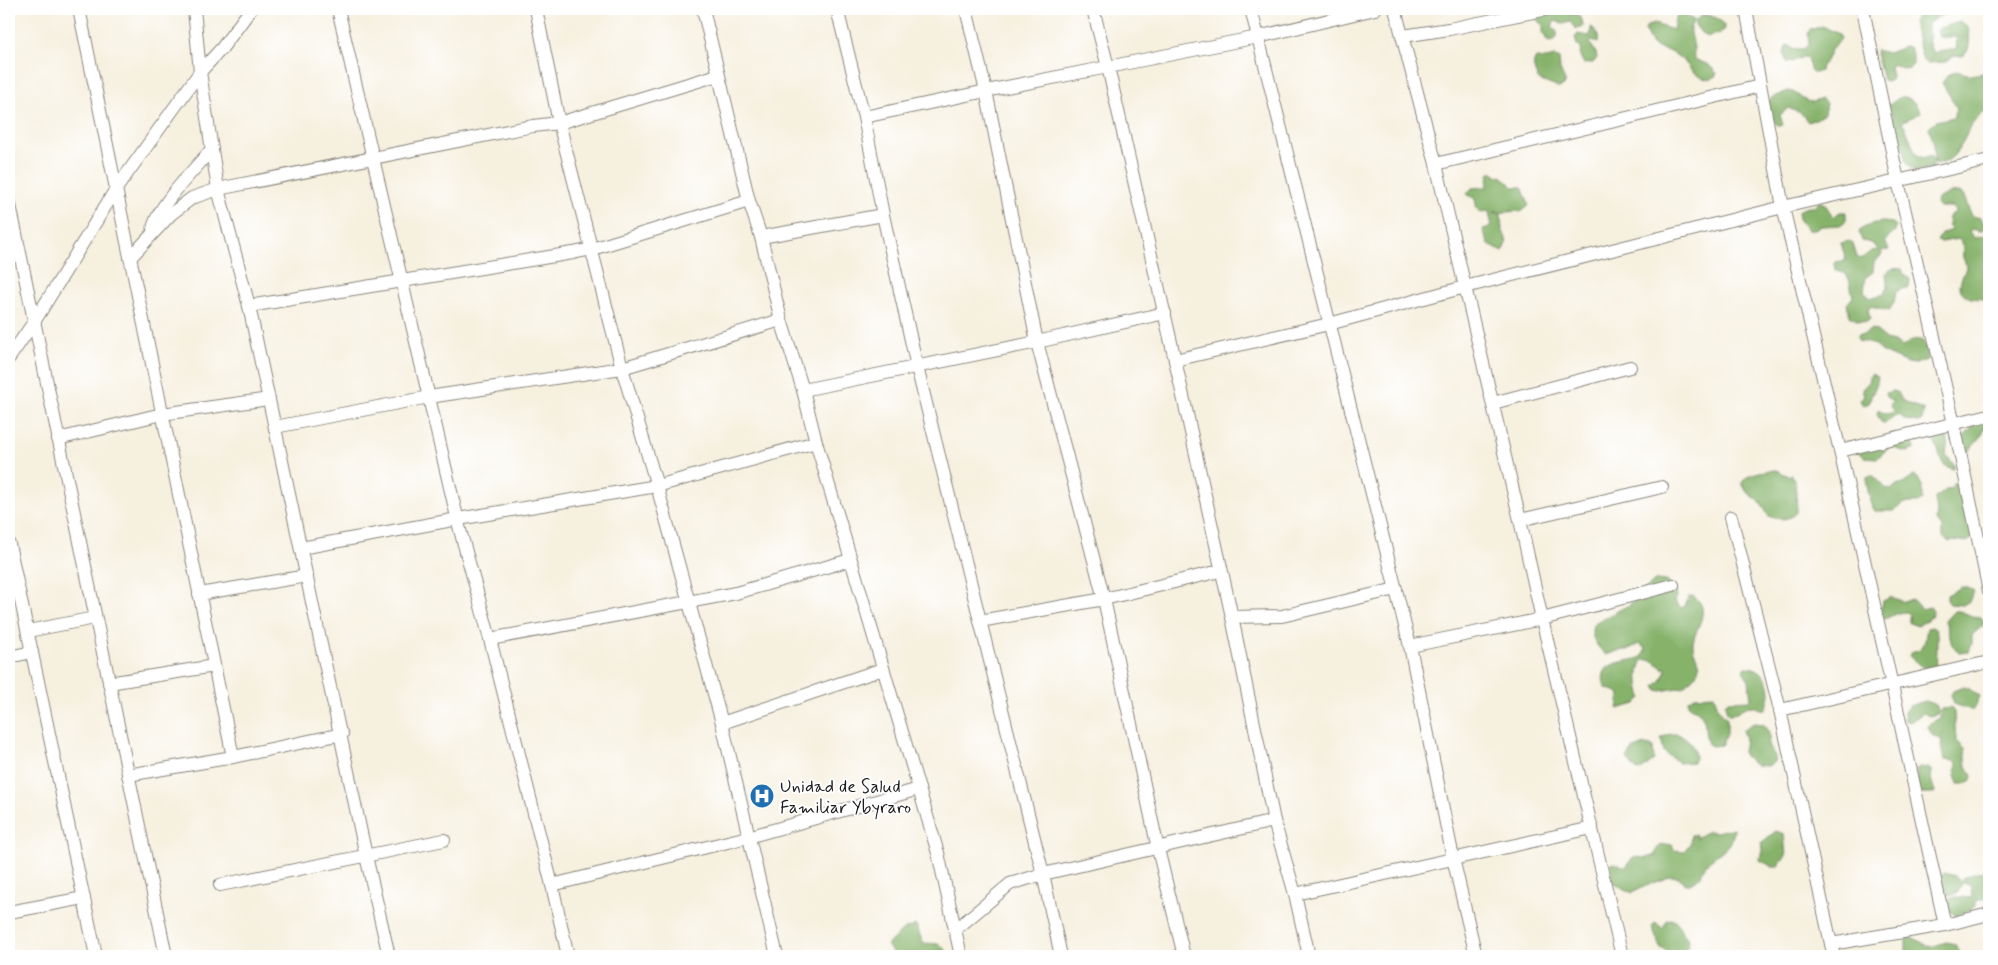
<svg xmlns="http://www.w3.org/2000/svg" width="1998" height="965" viewBox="0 0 1998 965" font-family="Mynerve,sans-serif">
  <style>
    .forest { fill: #86b26b; stroke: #516744 }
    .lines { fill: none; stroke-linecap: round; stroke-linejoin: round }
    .street-casing { stroke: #89867e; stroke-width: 14 }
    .street { stroke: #fff; stroke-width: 12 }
    .labels { text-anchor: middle; stroke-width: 4; stroke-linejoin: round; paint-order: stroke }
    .poi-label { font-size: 18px; fill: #1c1c1c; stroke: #fff; text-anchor: start }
  </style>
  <rect width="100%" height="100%" fill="#fff"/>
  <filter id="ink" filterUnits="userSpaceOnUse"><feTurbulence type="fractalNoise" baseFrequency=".02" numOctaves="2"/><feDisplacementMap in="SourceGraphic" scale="10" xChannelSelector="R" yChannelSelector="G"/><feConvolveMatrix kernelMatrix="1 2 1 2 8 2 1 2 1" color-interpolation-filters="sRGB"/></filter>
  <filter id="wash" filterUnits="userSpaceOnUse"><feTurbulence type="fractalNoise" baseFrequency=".0096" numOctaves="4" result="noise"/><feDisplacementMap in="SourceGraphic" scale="20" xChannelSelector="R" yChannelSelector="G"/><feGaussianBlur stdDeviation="1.12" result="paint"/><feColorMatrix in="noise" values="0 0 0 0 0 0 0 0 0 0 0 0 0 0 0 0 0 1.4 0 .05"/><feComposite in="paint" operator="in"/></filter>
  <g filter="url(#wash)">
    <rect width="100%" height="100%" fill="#f6f0df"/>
    <!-- forest -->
    <g class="forest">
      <path d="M1561,9h12l9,11 1,7 -7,2 -6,-7 -7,2 -8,-3 -3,5c6,5 8,11 0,16l-5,-1 -4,-9v-6l-6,-6 2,-4 12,-2z"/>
      <path d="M1923,9h27l-2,4 -13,5 -7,6 1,21 3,6 4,2c6,-3 16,-1 21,-6l-1,-10h-17l-2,-6 2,-3 21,-6c2,1 6,3 7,4 4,6 4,28 -5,30 -1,0 -7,-1 -8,-1l-8,7 -19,1 -4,-2 -10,-39z"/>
      <path d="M1680,11h4l4,6 6,3c-6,11 -5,11 -1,23 2,5 0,11 1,16l15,6 8,8 -2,4c-17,7 -24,-10 -35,-19 -16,-14 -27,-2 -35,-28l2,-4 8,-2 18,6 2,-11z"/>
      <path d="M1702,15c8,-1 22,4 23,14l-5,5h-5l-6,3 -6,-2 -8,-10v-4z"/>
      <path d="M1822,26l17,8 2,5 -9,9 -6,13 -5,5 -1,5 -5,2 -4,-2 -4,-12 -4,-2 -12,5h-5l-2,-9 3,-8c9,5 15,9 22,-2l-1,-9 2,-4z"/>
      <path d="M1591,27c4,1 9,10 7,16l-6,-2 -2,2 6,10 1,5 -4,5 -9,1 -4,-8 1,-9 -4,-2 -2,-8 3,-3 11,2 2,-3z"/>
      <path d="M1906,46l4,2 3,8v9l-3,3 -5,1 -13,-5 -2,4 2,8 -1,4 -4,2 -4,-2 -8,-30 13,3z"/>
      <path d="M1554,57l5,1 1,12 5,11 -2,5 -4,2 -20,-8c-4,-5 -8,-16 -3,-22l11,1z"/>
      <path d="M1956,71l15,4 18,-3v32c-2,8 -10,11 -15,18 -12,16 -14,39 -39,43l-1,-20 -5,-18 7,-6 18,-4 3,-9 -15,-25 6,-8z"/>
      <path d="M1788,91c9,0 14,11 24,11 3,0 6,-2 9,-3l5,4 -2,11 -8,5 -8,3 -7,-9 -13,-5 -8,7 3,10 -5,1 -6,-7 -7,-11 6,-10z"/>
      <path d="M1900,97c11,-1 16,7 21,16l-20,9 3,2 12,30 7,4 8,-3 3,4 -2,9 -16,3c-11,-6 -9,-14 -13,-24l-8,-5 -6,-19 4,-3v-5l-6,-7 1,-5 1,2z"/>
      <path d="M1493,172l1,2 9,3 10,10h9l7,18 -6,6c-10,0 -19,2 -29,1l7,2c1,5 0,9 1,14 3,10 8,13 1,24l-14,-7 -6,-14 1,-2 8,-3 -3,-13 1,-2 -10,1 -3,-3 -2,-10 -8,-5 5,-6 15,-1 2,-13z"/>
      <path d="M1960,192c7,6 7,17 13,25 8,-1 10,3 12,11l-4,3 -9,-2 -3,2 5,7 15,-4v67c-8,-5 -17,1 -25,-7 -10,-8 2,-20 2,-29 0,-1 -3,-7 -3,-7 -1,-6 1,-10 -1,-16l-3,-3 -18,3 -4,-1 5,-8 10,-3 -4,-5 2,-3 -2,-3 3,-5h3l1,-3 -3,-4h-13l-3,-4 1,-4 14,-6z"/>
      <path d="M1819,201l6,3 8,13 7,-5h6v9l-6,4 -18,1 -13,5 -10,-12 -1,-8 10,-5h7z"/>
      <path d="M1882,222l11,1 3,4 -1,5 -10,9 4,9 -8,1 1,4 -8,7 -1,10 -7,5 -2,14 6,7 13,-4 5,-7 -2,-13c4,-6 10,-6 16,-5l3,7 5,3 -1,9 -9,1 -4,3 -2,10 -5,9 -18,-5 -3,4 2,9 -3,3 -9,-1 -8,-5 -3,-12 6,-7 -4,-18 -5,-7 -9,-1 -1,-8 4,-2 4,1 4,-2 -5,-17 9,-2 3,3 4,13 4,2 10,-8 8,-1 -8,-7 -9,-2 -3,-9c4,-8 15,-9 23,-10z"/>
      <path d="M1872,329l4,1 9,10 9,2 8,5c11,-6 8,-10 21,-6l6,18 -13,5 -9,-1 -25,-11 -6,-7 -17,-4 -2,-4 3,-3h4z"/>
      <path d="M1872,374l6,3c-1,10 -7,17 -9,26l-6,3 -3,-6 4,-5 -2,-6 6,-6 1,-6z"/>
      <path d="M1893,391l4,1 5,8 22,11 -2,9 -4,2 -13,-2 -6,-6 -15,10 -3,-2 -4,-8 1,-4 8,4 9,-2 -5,-7 3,-4 -7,-4 -1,-4z"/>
      <path d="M1989,412v17l-4,-3 -4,11 -15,17 -5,-15 10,-10 3,-8z"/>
      <path d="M1937,435l9,2 2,3 -2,14 8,11 -1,4c-12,-3 -12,-9 -15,-19 -2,-5 -4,-6 -4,-12z"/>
      <path d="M1912,440l3,9 -8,3 -17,-5 -13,11 -13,-1 -6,-6z"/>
      <path d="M1776,470l13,6 2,-2c6,5 5,28 6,37 -7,10 -18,9 -28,5l-10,-15 -13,-10 -4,-8c5,-11 22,-12 34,-13z"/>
      <path d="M1871,475l4,2 12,12 4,1 7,-6h5l11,-8 4,2 4,8v14l-4,3h-13l-12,8h-18c-4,-4 -10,-29 -8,-34z"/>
      <path d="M1956,482c4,4 16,47 18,55l-7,5 -14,-2 -4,2 -7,-5v-9l-6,-8 1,-8 -2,-14 11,-8 8,-3 -2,-2z"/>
      <path d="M1656,580l9,1 10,7 2,9 -2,4 6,7 4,-2 4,-9 4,-1c22,14 -2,36 0,51 1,9 9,13 6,23 -2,4 -12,14 -16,17l-22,4 -4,-1 -2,-4 6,-5 6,-12 -4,-1 -11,-8h-9c-7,12 -4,26 -1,38l-6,6 -18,5 2,-14 -2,-3 -13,-4c-9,-29 20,-24 37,-31l4,-8 -7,-5 -12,6 -9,1 -12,4c-9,-8 -18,-20 -12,-32l37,-19 2,-4z"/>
      <path d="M1962,587h5l7,4 -3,9 -8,5 -13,-1 -3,-4v-5z"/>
      <path d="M1891,597l13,5 8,-3 9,10 9,-2 3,4 -1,5 -14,10 -9,-3v-8l-3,-3c-13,0 -16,7 -24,7l-1,-9 2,-9z"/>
      <path d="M1954,611c11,-1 9,4 17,5 8,1 12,-1 14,8l-13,11v9l-4,8 -9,1c-9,-9 -10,-22 -14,-32z"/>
      <path d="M1932,627c3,2 4,2 5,6 0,3 0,31 -1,33l-13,2 -14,-12 2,-4 9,-3 5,-9 2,-12z"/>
      <path d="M1746,667c22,0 30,25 19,42 -6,1 -8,-2 -13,-3 -6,-1 -15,6 -21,9l-4,-2 -2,-9 3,-3 23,-1 -2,-20 -6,-9z"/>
      <path d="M1963,687l6,1 5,5 6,3 -5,11 -4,3 -17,-6 -3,-9 2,-4z"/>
      <path d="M1714,695l4,13 9,11v15l-6,11 -9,1 -4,-2c-7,-18 4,-26 -18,-37l-1,-4 -1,2v-5l7,-4z"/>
      <path d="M1925,701l11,4 3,7 -1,2 -9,2 -6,-3 -13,9 -5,-1 -1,-9 5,-6z"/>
      <path d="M1951,708l3,4 2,28 9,9 2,17 5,10 -1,4 -6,4h-7l-3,-9 2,-11 -3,-3 -9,-1 -4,-13 1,-7 -10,-5 -4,-8 2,-4 10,-5 1,-9z"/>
      <path d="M1754,723l9,1c7,5 7,13 5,21l7,11v5l-7,5 -13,-1 -11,-9 -1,-4 2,-13 -3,-9z"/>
      <path d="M1670,734c16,-1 24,9 25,24l-2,4 -14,1 -15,-11 -3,-14z"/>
      <path d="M1645,745l8,1 1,14 -14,11 -4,-1 -9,-11 5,-9z"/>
      <path d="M1920,767l8,1 3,2v9l4,13 -1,2h-16l-2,-25z"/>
      <path d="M1734,828c0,26 -30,26 -33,48l-12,8h-4l-6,-7 -9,-1c-12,8 -26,7 -38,17l-20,-12 -6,-12 7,-6 13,4 7,-10 14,1 8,-3c1,-10 9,-12 17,-10l2,5 10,1 6,-7 1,-9h5v3l12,-7 8,1z"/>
      <path d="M1776,831l8,3 2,22 -9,11h-4l-13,-7c0,-7 4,-11 2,-18z"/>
      <path d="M1983,871l6,3v24l-13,3v5l-20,10 -7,-6h-4v-9l10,-4 17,1 -1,-12 -8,-3 -1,-5z"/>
      <path d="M1944,873l12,3 6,7 -4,9 -8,4 -8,-5 -4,-12z"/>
      <path d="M1671,919l6,3c3,9 11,13 12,24l-6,4 -6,1 -4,5h-4l2,-1 -11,-8 -8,-21 3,-3 8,5 4,-8z"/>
      <path d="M916,925l7,18 17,1 6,6 2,6h-53l-8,-11 16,-15z"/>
      <path d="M1906,937c13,1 14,6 25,10l15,-5 9,2 7,12h-56z"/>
    </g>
  </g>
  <g filter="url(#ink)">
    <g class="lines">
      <defs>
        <g id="street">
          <path d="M79,9l154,748"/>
          <path d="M194,9l6,63 18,117 31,117 117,550 23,100"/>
          <path d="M338,9l122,521 30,109 62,246 196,-48 171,-48"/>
          <path d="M536,9l23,114 63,245 35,118 65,237 55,233"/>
          <path d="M703,9l46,192 12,36 20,83 22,70 13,52 122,411 23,103"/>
          <path d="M837,9l27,108 19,98 34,152 126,507 18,82"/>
          <path d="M966,9l20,82 51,251 67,257 54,250 26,107"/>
          <path d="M1251,9l159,637 43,212 23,98"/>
          <path d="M1395,9l41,155 84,356 22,99 80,337"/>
          <path d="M1746,9l37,198 57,244 105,474"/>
          <path d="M1863,9l35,172 56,243 35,167"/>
          <path d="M1403,36l46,-7 99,-20"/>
          <path d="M864,117l122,-26 122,-24 -15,-58"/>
          <path d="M1436,164l324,-78"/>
          <path d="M9,200l157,756"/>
          <path d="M153,229c4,-23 43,-61 59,-80"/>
          <path d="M761,237l122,-22"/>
          <path d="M130,258l41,-44 21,-16 26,-9 315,-63 26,-3 159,-48"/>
          <path d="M249,306l324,-53 19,-4 157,-48"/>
          <path d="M9,358l25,-36 82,-133 84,-117 22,-24 29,-39"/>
          <path d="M1175,360l154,-36 136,-37 318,-80 206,-47"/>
          <path d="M803,390l234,-48 128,-29"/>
          <path d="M1493,403l137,-36"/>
          <path d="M275,427l154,-30 193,-29 159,-48"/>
          <path d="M58,439l104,-25 107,-15"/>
          <path d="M1840,451l149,-36"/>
          <path d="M1731,517l49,193"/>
          <path d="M1520,520l142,-33"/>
          <path d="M9,544l87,412"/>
          <path d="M301,548l157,-29 199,-33 159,-44"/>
          <path d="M199,594l108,-18"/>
          <path d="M1232,617l50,-1 114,-27"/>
          <path d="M980,621l124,-22 116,-28"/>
          <path d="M28,631l67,-13"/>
          <path d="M490,639l246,-46 114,-33"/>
          <path d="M1410,646l132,-27 131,-34"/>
          <path d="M9,657l23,-5"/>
          <path d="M1989,662l-209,48 51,234 114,-19 44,-11"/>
          <path d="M109,683l105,-17"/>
          <path d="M722,723l161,-54"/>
          <path d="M128,775l105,-18 109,-23"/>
          <path d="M220,885l224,-45"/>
          <path d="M552,885l16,71"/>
          <path d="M1295,894l297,-66"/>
          <path d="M9,912l75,-14"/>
          <path d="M955,930l55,-46 33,-10 231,-53"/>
          <path d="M1831,944l3,12"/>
          <path d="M1309,956l-14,-62 -21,-73 -42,-204 -57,-257 -67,-293 150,-30 117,-28"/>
        </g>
      </defs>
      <!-- street casing -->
      <use href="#street" class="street-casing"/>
      <!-- street -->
      <use href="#street" class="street"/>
    </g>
  </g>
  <!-- icons -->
  <defs>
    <symbol id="hospital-disc" viewBox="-11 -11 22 22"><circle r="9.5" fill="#1f6fb2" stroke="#fff"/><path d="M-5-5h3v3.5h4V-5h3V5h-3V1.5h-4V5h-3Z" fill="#fff"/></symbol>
  </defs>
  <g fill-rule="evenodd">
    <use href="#hospital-disc" x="748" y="782" width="28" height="28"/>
  </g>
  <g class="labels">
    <!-- poi labels -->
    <g class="poi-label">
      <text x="780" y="792">Unidad de Salud<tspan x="780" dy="21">Familiar Ybyraro</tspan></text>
    </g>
  </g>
  <!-- margin -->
  <rect width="1998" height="965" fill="none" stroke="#fff" stroke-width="30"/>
</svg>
